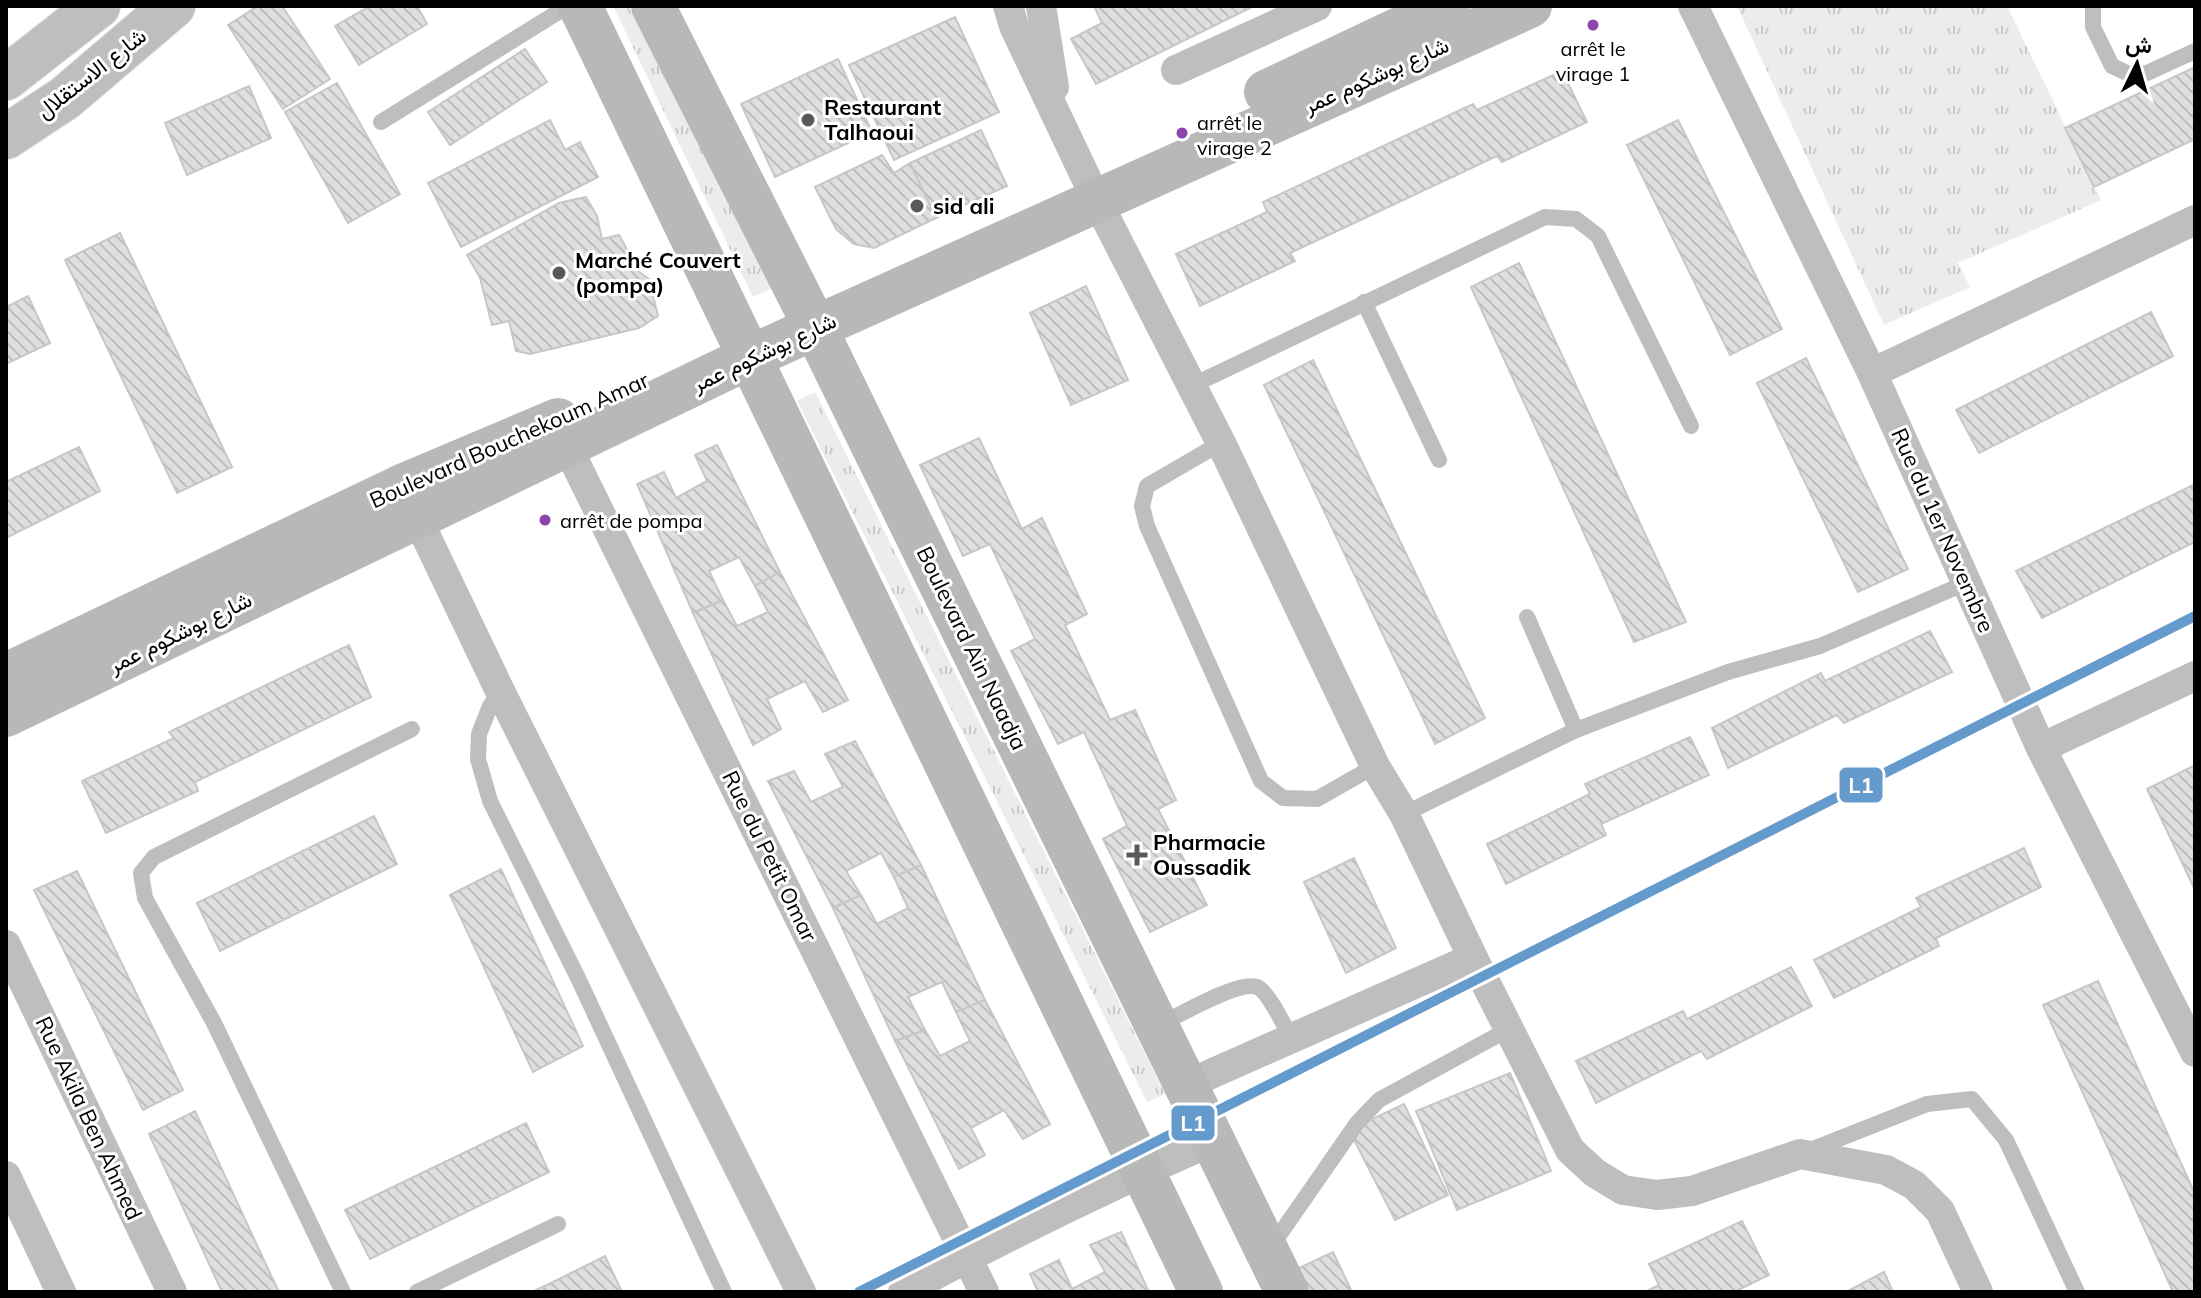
<svg xmlns="http://www.w3.org/2000/svg" width="2201" height="1298" viewBox="0 0 2201 1298" font-family="Mulish,Vazirmatn,sans-serif">
  <style>
    .grass { fill: url(#grass-tufts) }
    .building { fill: url(#building-back-hatch); stroke: #c7c7c7; stroke-width: 2 }
    .lines { fill: none; stroke-linecap: round; stroke-linejoin: round }
    .primary-casing { stroke: #dbdbdb; stroke-width: 46 }
    .lane { stroke: #bebebe; stroke-width: 16 }
    .street { stroke: #bebebe; stroke-width: 30 }
    .secondary { stroke: #b8b8b8; stroke-width: 44 }
    .primary { stroke: #bebebe; stroke-width: 44 }
    .metro-1-casing { stroke: #fff; stroke-width: 16 }
    .metro-1 { stroke: #659acd; stroke-width: 10 }
    .bus-dot { fill: #8e44ad; stroke: #fff; stroke-width: 3 }
    .poi-dot { fill: #595959; stroke: #fff; stroke-width: 3 }
    .labels { text-anchor: middle; stroke-width: 6; stroke-linejoin: round; paint-order: stroke }
    .bus-label { font-size: 20px; fill: #000; stroke: #fff; text-anchor: start }
    .street-label { font-size: 22px; fill: #000; stroke: #fff }
    .poi-label { font-size: 22px; font-weight: bold; fill: #000; stroke: #fff; text-anchor: start }
    .line-badge { stroke: #fff; stroke-width: 3 }
    .badge-label { font-size: 22px; text-anchor: middle; font-weight: bold; fill: #fff }
  </style>
  <defs>
    <pattern id="grass-tufts" width="24" height="20" patternUnits="userSpaceOnUse" patternTransform="scale(2)"><rect width="24" height="20" fill="#ececec"/><path d="M3 7l-1-3M5 7V3M7 7l1-3M15 17l-1-3M17 17v-4M19 17l1-3" fill="none" stroke="#c9c9c9"/></pattern>
    <pattern id="building-back-hatch" width="6" height="6" patternUnits="userSpaceOnUse" patternTransform="scale(2)"><rect width="6" height="6" fill="#dfdfdf"/><path d="M-1 5l2 2M0 0l6 6M5-1l2 2" fill="none" stroke="#bebebe"/></pattern>
  </defs>
  <rect width="100%" height="100%" fill="#fff"/>
  <!-- grass -->
  <g class="grass">
    <path d="M613,6h27l134,281 -21,10z"/>
    <path d="M1737,6h270l94,194 -143,63 12,24 -86,38z"/>
    <path d="M815,392l350,702 -18,8 -350,-701z"/>
  </g>
  <!-- building -->
  <g class="building">
    <path d="M258,6h24l48,73 -47,30 -55,-84z"/>
    <path d="M370,6h47l10,18 -68,41 -24,-39z"/>
    <path d="M1094,6h160l-158,78 -25,-45 31,-16z"/>
    <path d="M955,17l44,95 -105,48 -45,-95z"/>
    <path d="M525,49l22,33 -97,63 -22,-33z"/>
    <path d="M838,59l34,73 -97,45 -34,-73z"/>
    <path d="M2195,67v72l-101,48 -29,-59z"/>
    <path d="M1562,71l25,51 -85,40 -5,-6 -207,97 5,8 -95,45 -24,-52 91,-42 -4,-10 210,-98 4,6z"/>
    <path d="M337,83l63,111 -52,29 -63,-111z"/>
    <path d="M249,86l22,52 -84,37 -22,-52z"/>
    <path d="M550,120l15,30 15,-8 18,35 -137,70 -33,-64z"/>
    <path d="M1678,120l104,209 -52,26 -103,-210z"/>
    <path d="M981,130l26,56 -71,32 -26,-55z"/>
    <path d="M882,155l12,18 16,-10 26,55 -62,30 -20,-4 -18,-15 -21,-42z"/>
    <path d="M586,197l11,19 5,23 17,-4 11,20 4,13 15,11 9,37 -19,12 -109,26 -14,-3 -7,-30 -17,4 -12,-47 -13,-23 92,-52z"/>
    <path d="M120,233l112,234 -55,26 -112,-233z"/>
    <path d="M1519,263l167,359 -52,20 -163,-355z"/>
    <path d="M1086,286l42,94 -57,25 -41,-92z"/>
    <path d="M28,296l22,47 -44,21v-57z"/>
    <path d="M2151,312l22,44 -194,97 -23,-43z"/>
    <path d="M1806,358l102,211 -50,23 -101,-209z"/>
    <path d="M1313,360l172,358 -50,26 -171,-359z"/>
    <path d="M979,438l43,91 20,-11 45,96 -22,11 45,95 25,-10 41,90 -18,9 49,96 -57,27 -47,-93 24,-13 -43,-94 -26,12 -47,-93 24,-12 -45,-95 -27,12 -43,-91z"/>
    <path d="M717,445l63,127 -25,14 -16,-29 -30,14 14,29 -30,13 -56,-129 27,-12 12,26 31,-17 -12,-26z"/>
    <path d="M79,447l21,44 -94,47v-56z"/>
    <path d="M2195,484v58l-153,76 -26,-47z"/>
    <path d="M780,572l68,128 -25,12 -18,-31 -38,18 14,30 -28,16 -60,-132 30,-13 14,26 31,-14 -13,-26z"/>
    <path d="M1930,631l22,41 -108,51 -7,-8 -109,53 -16,-40 109,-55 4,8z"/>
    <path d="M349,645l22,52 -176,85 3,9 -92,42 -24,-52 92,-43 -5,-6z"/>
    <path d="M1690,737l19,38 -108,49 5,11 -100,49 -19,-40 103,-50 -5,-10z"/>
    <path d="M855,741l66,124 -27,12 -13,-24 -35,18 15,24 -28,13 -65,-127 26,-10 17,31 32,-15 -18,-33z"/>
    <path d="M2195,765v125l-48,-101z"/>
    <path d="M374,816l23,48 -177,87 -23,-48z"/>
    <path d="M2024,848l17,39 -105,51 3,8 -105,52 -20,-38 107,-53 -5,-9z"/>
    <path d="M1354,858l42,90 -50,25 -42,-91z"/>
    <path d="M921,865l64,135 -29,12 -14,-30 -34,15 17,33 -30,11 -62,-133 28,-13 16,29 31,-16 -14,-31z"/>
    <path d="M501,869l82,177 -50,26 -83,-177z"/>
    <path d="M77,871l106,219 -40,20 -109,-220z"/>
    <path d="M1791,967l21,39 -105,53 -6,-8 -105,52 -20,-42 107,-50 4,8z"/>
    <path d="M2098,981l97,213v98h-22l-130,-287z"/>
    <path d="M985,1000l65,124 -27,15 -19,-29 -33,18 14,27 -26,14 -64,-128 30,-11 15,26 30,-15 -14,-29z"/>
    <path d="M1510,1073l41,98 -94,39 -41,-99z"/>
    <path d="M1404,1104l44,91 -53,25 -46,-90z"/>
    <path d="M195,1111l73,158 11,23h-57l-73,-158z"/>
    <path d="M526,1123l23,49 -179,87 -25,-49z"/>
    <path d="M1742,1221l27,54 -35,17h-89l14,-7 -10,-21z"/>
    <path d="M1121,1232l28,60h-111l-8,-18 29,-14 13,29 33,-17 -15,-27z"/>
    <path d="M1333,1252l19,40h-59l-9,-17z"/>
    <path d="M605,1256l17,36h-90l23,-11z"/>
    <path d="M1884,1272l9,20h-47z"/>
  </g>
  <g class="lines">
    <defs>
      <g id="primary">
        <path d="M6,78l92,-72"/>
        <path d="M6,137l59,-39 108,-92"/>
      </g>
    </defs>
    <!-- primary casing -->
    <use href="#primary" class="primary-casing"/>
    <!-- lane -->
    <g class="lane">
      <path d="M2093,6v21l19,39 17,8 18,-1 48,-22"/>
      <path d="M381,122l187,-116"/>
      <path d="M1364,302l75,158"/>
      <path d="M1191,386l354,-169 31,2 22,17 93,190"/>
      <path d="M1221,443l-74,43 -5,20 5,20 114,255 22,17 34,1 58,-33"/>
      <path d="M1527,617l49,113"/>
      <path d="M501,693l-11,13 -11,28 -1,25 12,42 89,179 145,312"/>
      <path d="M1404,814l172,-84 152,-58 92,-26 146,-63"/>
      <path d="M1159,1025c19,-9 79,-45 98,-38 11,4 28,40 34,51"/>
      <path d="M1808,1151l119,-47 45,-5 34,41 71,152"/>
      <path d="M1271,1247l86,-124 22,-23 130,-71"/>
      <path d="M343,1292l-129,-269 -69,-125 -4,-25 13,-16 258,-128"/>
      <path d="M417,1292l141,-68"/>
    </g>
    <!-- street -->
    <g class="street">
      <path d="M1008,6l6,20 83,175 124,242 154,323 29,48 69,144 97,192 25,23 28,17 34,5 35,-4 108,-37 86,16 28,15 26,26 38,81"/>
      <path d="M1041,6l13,81"/>
      <path d="M1693,6l179,367 169,375 154,304"/>
      <path d="M1176,70l141,-64"/>
      <path d="M1872,373l323,-153"/>
      <path d="M559,430l425,862"/>
      <path d="M410,503l91,190 300,599"/>
      <path d="M2041,748l154,-72"/>
      <path d="M6,945l166,347"/>
      <path d="M1186,1085l287,-127"/>
      <path d="M6,1176l55,116"/>
      <path d="M903,1292c102,-55 206,-106 312,-152"/>
    </g>
    <!-- secondary -->
    <g class="secondary">
      <path d="M580,6l621,1286"/>
      <path d="M653,6l151,299 483,987"/>
      <path d="M1266,92l182,-86"/>
      <path d="M6,675l396,-189 156,-66"/>
      <path d="M6,715l744,-358 780,-351"/>
    </g>
    <!-- primary -->
    <use href="#primary" class="primary"/>
    <defs>
      <path id="metro-1" d="M859,1292l1336,-676"/>
    </defs>
    <!-- metro-1 casing -->
    <use href="#metro-1" class="metro-1-casing"/>
    <!-- metro-1 -->
    <use href="#metro-1" class="metro-1"/>
  </g>
  <!-- markers -->
  <g class="bus-dot">
    <circle cx="1593" cy="25" r="7"/>
    <circle cx="1182" cy="133" r="7"/>
    <circle cx="545" cy="520" r="7"/>
  </g>
  <g class="poi-dot">
    <circle cx="808" cy="120" r="8"/>
    <circle cx="917" cy="206" r="8"/>
    <circle cx="559" cy="273" r="8"/>
    <path d="M1133 843h8v8h8v8h-8v8h-8v-8h-8v-8h8z"/>
  </g>
  <g class="labels">
    <!-- bus labels -->
    <g class="bus-label">
      <text x="1593" y="56" text-anchor="middle">arrêt le<tspan x="1593" dy="25">virage 1</tspan></text>
      <text x="1197" y="130">arrêt le<tspan x="1197" dy="25">virage 2</tspan></text>
      <text x="560" y="528">arrêt de pompa</text>
    </g>
    <!-- street labels -->
    <g class="street-label">
      <text transform="translate(91 73) rotate(-38)" y="8">شارع الاستقلال</text>
      <text transform="translate(1376 75) rotate(-24)" y="8">شارع بوشكوم عمر</text>
      <text transform="translate(764 352) rotate(-25)" y="8">شارع بوشكوم عمر</text>
      <text transform="translate(509 440) rotate(-24)" y="8">Boulevard Bouchekoum Amar</text>
      <text transform="translate(1943 530) rotate(66)" y="8">Rue du 1er Novembre</text>
      <text transform="translate(180 632) rotate(-26)" y="8">شارع بوشكوم عمر</text>
      <text transform="translate(972 648) rotate(64)" y="8">Boulevard Ain Naadja</text>
      <text transform="translate(770 856) rotate(64)" y="8">Rue du Petit Omar</text>
      <text transform="translate(89 1118) rotate(65)" y="8">Rue Akila Ben Ahmed</text>
    </g>
    <!-- poi labels -->
    <g class="poi-label">
      <text x="824" y="115">Restaurant<tspan x="824" dy="25">Talhaoui</tspan></text>
      <text x="933" y="214">sid ali</text>
      <text x="575" y="268">Marché Couvert<tspan x="575" dy="25">(pompa)</tspan></text>
      <text x="1153" y="850">Pharmacie<tspan x="1153" dy="25">Oussadik</tspan></text>
    </g>
  </g>
  <g class="line-badge">
    <rect x="1838" y="766" width="46" height="38" rx="8" fill="#659acd"/>
    <rect x="1170" y="1104" width="46" height="38" rx="8" fill="#659acd"/>
  </g>
  <g class="badge-label">
    <text x="1861" y="793">L1</text>
    <text x="1193" y="1131">L1</text>
  </g>
  <!-- border -->
  <rect width="2201" height="1298" fill="none" stroke="#000000" stroke-width="16"/>
  <!-- north arrow -->
  <g transform="translate(2137 64) rotate(5)" stroke="#ffffff" stroke-width="6" paint-order="stroke">
  <path d="M0-6L14 30L0 20L-14 30Z" fill="#000000"/>
  <text y="-12" font-size="22" font-weight="bold" text-anchor="middle" fill="#000000">ش</text>
  </g>
</svg>
